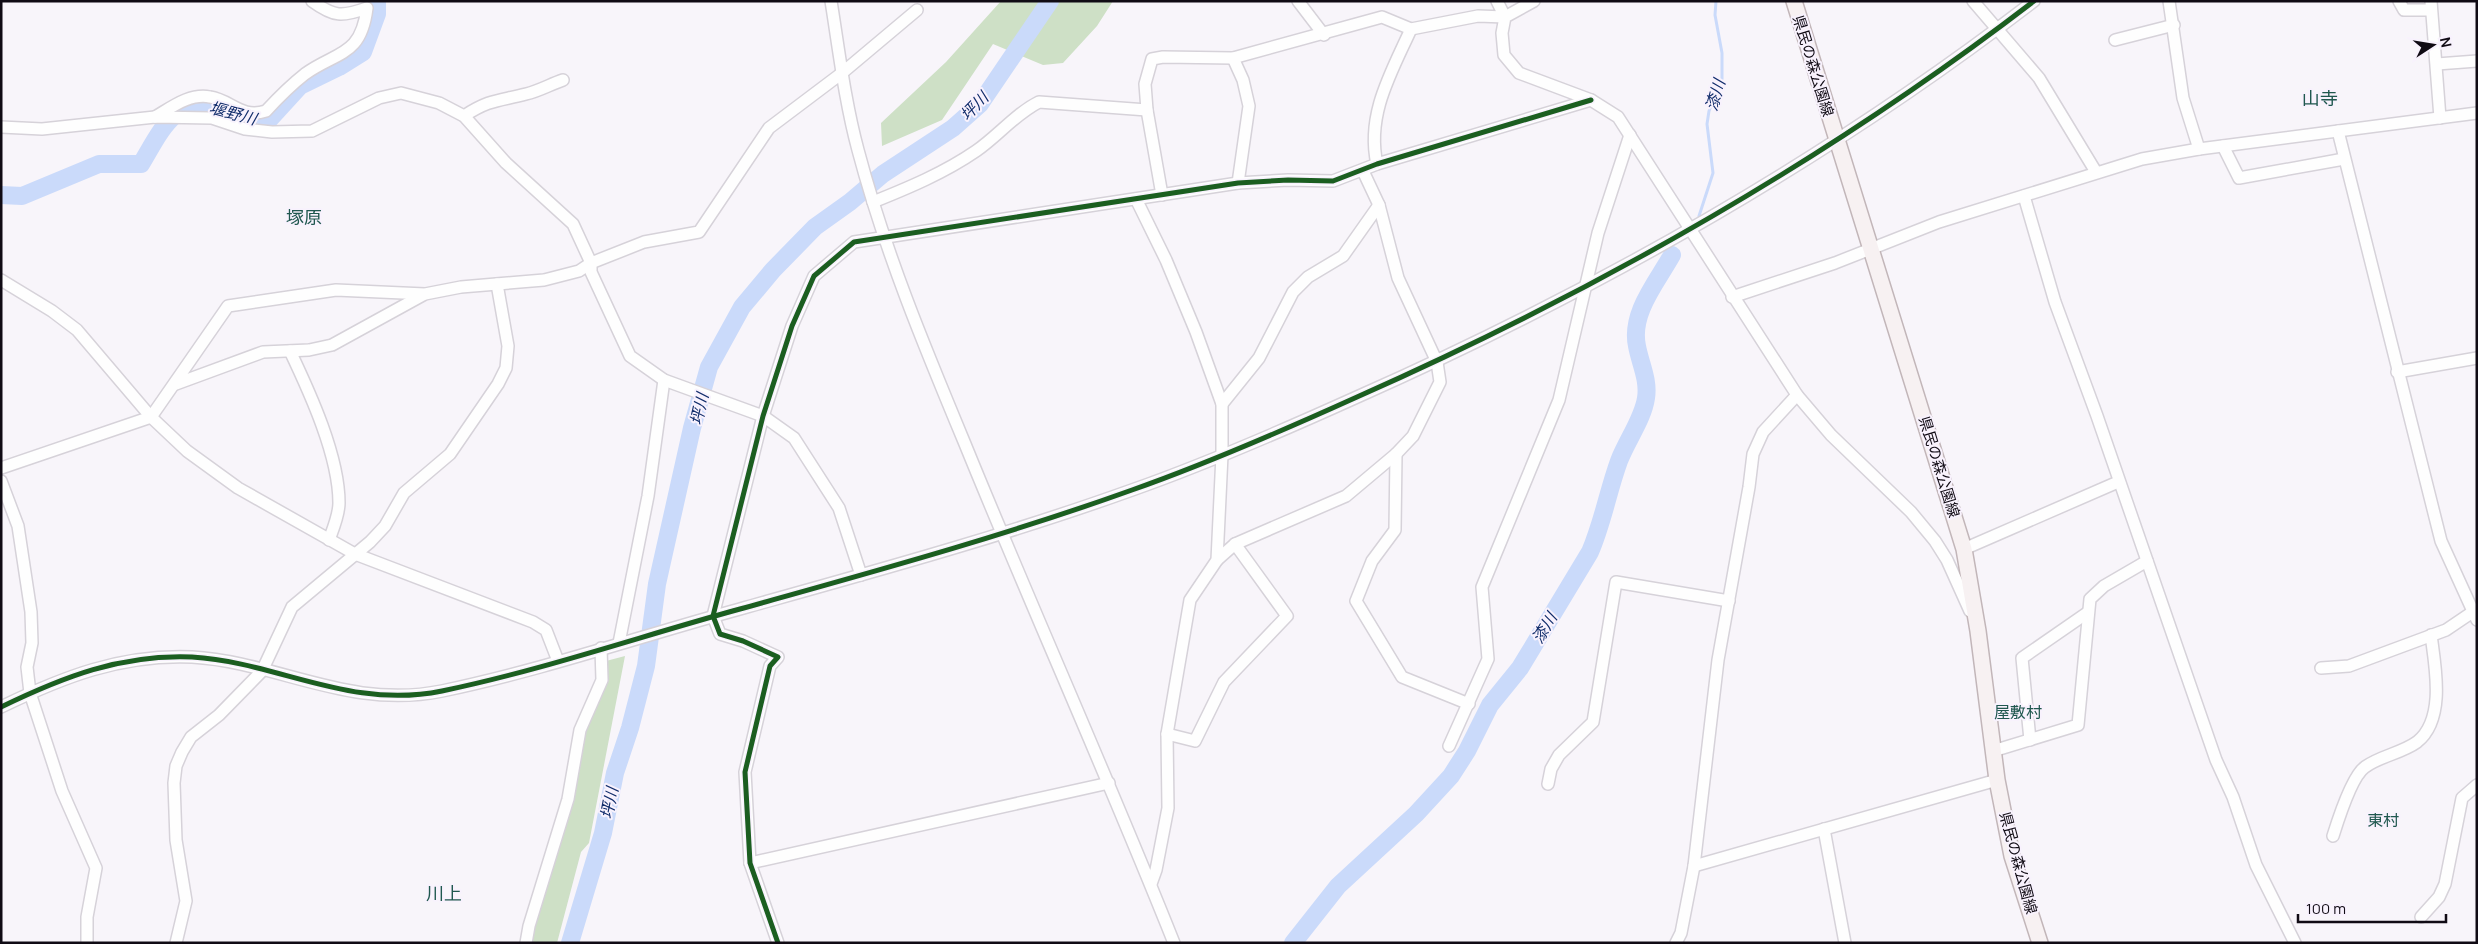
<svg xmlns="http://www.w3.org/2000/svg" width="2478" height="944" viewBox="0 0 2478 944" font-family="Manrope,'Noto Sans JP',sans-serif">
  <style>
    .green { fill: #cee0c6 }
    .lines { fill: none; stroke-linecap: round; stroke-linejoin: round }
    .stream { stroke: #cadafa; stroke-width: 3 }
    .river { stroke: #cadafa; stroke-width: 18 }
    .minor-casing { stroke: #d6d2d9; stroke-width: 14 }
    .major-casing { stroke: #c2b6b9; stroke-width: 18 }
    .minor { stroke: #fefefe; stroke-width: 11 }
    .major { stroke: #f7f1f2; stroke-width: 15 }
    .cycleway-casing { stroke: #f8f2fd; stroke-width: 8 }
    .cycleway { stroke: #1b5e20; stroke-width: 5 }
    .labels { text-anchor: middle; stroke-width: 4; stroke-linejoin: round; paint-order: stroke }
    .street-label { font-size: 15px; fill: #100b14; stroke: #f8f2fd }
    .water-label { font-size: 16px; font-style: italic; fill: #112d6b; stroke: #f8f2fd }
    .neighbourhood-label { font-size: 16px; fill: #20584f; stroke: #f8f2fd }
    .quarter-label { font-size: 18px; fill: #20584f; stroke: #f8f2fd }
  </style>
  <rect width="100%" height="100%" fill="#f8f5fa"/>
  <!-- green -->
  <g class="green">
    <path d="M1001,1h112l-16,25 -34,37 -20,2 -50,-21 -51,76 -60,26 -1,-23 65,-61z"/>
    <path d="M625,656l-36,187 -8,9 -24,91h-29l56,-212 22,-70z"/>
  </g>
  <g class="lines">
    <!-- stream -->
    <path class="stream" d="M1699,216l14,-43 -6,-49 2,-13 13,-32v-26l-7,-38 1,-14"/>
    <!-- river -->
    <g class="river">
      <path d="M1,195l21,1 77,-32h42c20,-33 34,-70 79,-54 17,6 30,12 48,11l32,-35 39,-19 24,-15 14,-38v-13"/>
      <path d="M570,943l33,-110 12,-60 15,-45 16,-62 11,-82 35,-156 17,-61 33,-60 31,-37 42,-43 35,-25 33,-28 70,-46 27,-24 70,-103"/>
      <path d="M1293,943l45,-57 78,-72 35,-38 16,-25 23,-46 30,-37 70,-116c13,-30 18,-61 29,-91 8,-21 24,-42 27,-63 3,-18 -6,-35 -9,-52 -7,-33 20,-64 35,-91"/>
    </g>
    <defs>
      <g id="minor">
        <path d="M831,1c8,50 14,101 27,149 27,102 67,198 107,294 68,167 142,331 209,499"/>
        <path d="M1298,1l26,34"/>
        <path d="M1534,1l-29,16 -3,16 2,22 15,18 72,27 27,17 179,278 34,40 80,77 24,29 12,19 23,51"/>
        <path d="M1973,1l66,77 57,94"/>
        <path d="M2169,1l14,97 16,51"/>
        <path d="M2399,1l5,9h27"/>
        <path d="M2431,1l9,117"/>
        <path d="M2115,40l59,-15"/>
        <path d="M1233,58l10,22 6,26 -11,77"/>
        <path d="M2437,64l40,-3"/>
        <path d="M464,116c26,-17 35,-15 62,-22 13,-3 25,-10 37,-14"/>
        <path d="M155,117c17,-10 35,-24 55,-20 21,3 31,22 56,14 12,-13 25,-26 39,-37 32,-23 56,-17 62,-66 -25,9 -33,9 -55,-7"/>
        <path d="M1,127l41,2 113,-12 57,1 33,11 27,3 40,-1 67,-33 22,-5 38,10 25,13 42,47 67,61 18,39v9l39,84 34,24 99,36 31,22 45,70 22,67"/>
        <path d="M2338,131l103,410 36,79"/>
        <path d="M2223,146l16,32 105,-19"/>
        <path d="M1377,164c-11,-49 14,-91 34,-135"/>
        <path d="M1162,195l-15,-85 -2,-26 7,-25 11,-2 70,1 149,-41 29,12 67,-13 27,1 -8,-16"/>
        <path d="M2024,196l31,106 42,114 119,344 17,37 23,68 39,78"/>
        <path d="M1136,199l30,61 30,72 26,72v51l-5,105 -27,40 -23,134 1,74 -12,62 -5,14"/>
        <path d="M873,202c35,-14 71,-29 103,-51 22,-15 39,-37 63,-49l108,8"/>
        <path d="M1,280l51,31 25,19 74,87 36,34 51,37 117,66 178,68 13,8 12,31"/>
        <path d="M1732,297l103,-34 104,-41 203,-63 57,-10 278,-36"/>
        <path d="M290,351c20,42 49,105 49,152 0,12 -6,26 -10,37"/>
        <path d="M2397,372l80,-14"/>
        <path d="M176,384l87,-32 46,-2 23,-5 91,-50"/>
        <path d="M1222,404l37,-46 34,-66 15,-15 35,-21 36,-51"/>
        <path d="M1396,454l-1,76 -23,31 -16,40 46,76 67,27"/>
        <path d="M1,468l150,-51 77,-111 108,-16 89,4 36,-7 83,-7 35,-9 12,-8 53,-21 55,-10 70,-104 73,-55 75,-63"/>
        <path d="M1,481l17,45 13,86 1,31 -5,24 3,26 32,98 34,77 -9,49v26"/>
        <path d="M1964,549l154,-67"/>
        <path d="M1217,560l18,-16 111,-48 50,-42 17,-18 27,-54 -3,-20 -39,-84 -19,-73 -16,-34"/>
        <path d="M619,643l29,-147 16,-116"/>
        <path d="M2321,668l28,-2 97,-36 31,-21"/>
        <path d="M1,707c62,-30 120,-53 191,-50 86,5 157,53 250,34 101,-21 199,-55 298,-82 132,-37 264,-73 392,-119 77,-27 152,-60 225,-93 239,-106 470,-237 677,-396"/>
        <path d="M1167,734l28,7 29,-59 63,-66 -52,-72"/>
        <path d="M2030,740l-8,-82 65,-45"/>
        <path d="M1449,746l39,-87 -6,-72 77,-187 39,-167 32,-98"/>
        <path d="M1993,751l85,-26 12,-126 14,-13 43,-25"/>
        <path d="M1548,784l3,-15 8,-14 34,-33 23,-140 113,19"/>
        <path d="M1824,829l21,114"/>
        <path d="M2333,836c5,-16 19,-60 32,-69 15,-11 37,-14 52,-25 29,-23 18,-76 14,-107"/>
        <path d="M750,863l359,-80"/>
        <path d="M1694,866l303,-86"/>
        <path d="M2421,917l18,-20 6,-13 17,-86 15,-13"/>
        <path d="M176,943l10,-42 -10,-61 -2,-57 2,-17 6,-14 9,-15 28,-22 43,-44 30,-64 78,-65 15,-16 19,-33 46,-39 48,-70 8,-16 2,-22 -11,-62"/>
        <path d="M526,943l3,-17 39,-127 12,-69 22,-50 -1,-32"/>
        <path d="M778,943l-28,-80 -5,-91 25,-106 8,-9 -35,-16 -23,-7 -7,-18 50,-200 29,-90 22,-50 40,-34 384,-59 50,-3 45,1 44,-17 214,-64"/>
        <path d="M1676,943l5,-10 13,-67 24,-206 31,-173 4,-33 10,-22 34,-37"/>
      </g>
      <path id="major" d="M1794,1l170,548 14,82 19,149 15,76 28,87"/>
    </defs>
    <!-- minor casing -->
    <use href="#minor" class="minor-casing"/>
    <!-- major casing -->
    <use href="#major" class="major-casing"/>
    <!-- minor -->
    <use href="#minor" class="minor"/>
    <!-- major -->
    <use href="#major" class="major"/>
    <defs>
      <g id="cycleway">
        <path d="M1,707c62,-30 120,-53 191,-50 86,5 157,53 250,34 101,-21 199,-55 298,-82 132,-37 264,-73 392,-119 77,-27 152,-60 225,-93 239,-106 470,-237 677,-396"/>
        <path d="M778,943l-28,-80 -5,-91 25,-106 8,-9 -35,-16 -23,-7 -7,-18 50,-200 29,-90 22,-50 40,-34 384,-59 50,-3 45,1 44,-17 214,-64"/>
      </g>
    </defs>
    <!-- cycleway casing -->
    <use href="#cycleway" class="cycleway-casing"/>
    <!-- cycleway -->
    <use href="#cycleway" class="cycleway"/>
  </g>
  <g class="labels">
    <!-- street labels -->
    <g class="street-label">
      <text transform="translate(1813 66) rotate(73)" y="5">県民の森公園線</text>
      <text transform="translate(1939 467) rotate(73)" y="5">県民の森公園線</text>
      <text transform="translate(2018 863) rotate(75)" y="5">県民の森公園線</text>
    </g>
    <!-- water labels -->
    <g class="water-label">
      <text transform="translate(1715 95) rotate(-74)" y="6">漆川</text>
      <text transform="translate(974 106) rotate(-46)" y="6">坪川</text>
      <text transform="translate(233 113) rotate(15)" y="6">堰野川</text>
      <text transform="translate(699 409) rotate(-77)" y="6">坪川</text>
      <text transform="translate(1544 628) rotate(-59)" y="6">漆川</text>
      <text transform="translate(609 803) rotate(-79)" y="6">坪川</text>
    </g>
    <!-- neighbourhood labels -->
    <g class="neighbourhood-label">
      <text x="2018" y="718">屋敷村</text>
      <text x="2383" y="826">東村</text>
    </g>
    <!-- quarter labels -->
    <g class="quarter-label">
      <text x="2320" y="105">山寺</text>
      <text x="304" y="224">塚原</text>
      <text x="444" y="900">川上</text>
    </g>
  </g>
  <!-- border -->
  <rect width="2478" height="944" fill="none" stroke="#100b14" stroke-width="5"/>
  <!-- north arrow -->
  <g transform="translate(2433 45) rotate(78)" stroke="#f8f2fd" stroke-width="4" paint-order="stroke">
  <path d="M0-4L9 19L0 12L-9 19Z" fill="#100b14"/>
  <text y="-8" font-size="14" font-weight="bold" text-anchor="middle" fill="#100b14">N</text>
  </g>
  <!-- scale -->
  <path d="M2298 914v8h148v-8" fill="none" stroke="#100b14" stroke-width="2.5"/>
  <text x="2306" y="914" font-size="15" fill="#100b14" stroke="#f8f2fd" stroke-width="4" paint-order="stroke">100 m</text>
</svg>
